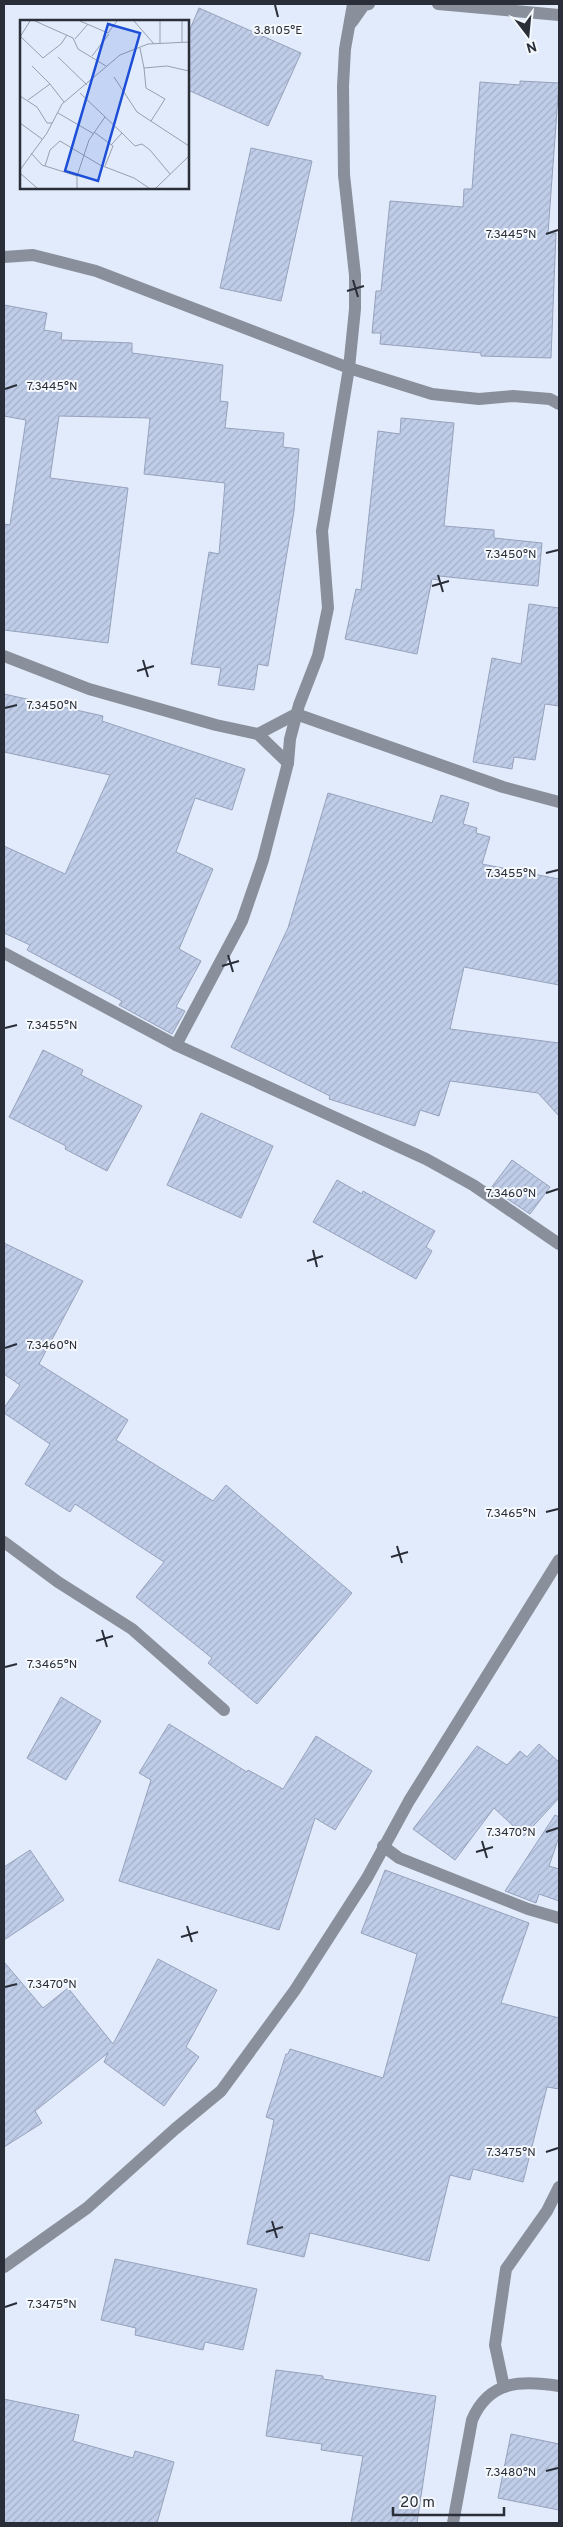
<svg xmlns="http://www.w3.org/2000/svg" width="563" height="2527" viewBox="0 0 563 2527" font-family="Overpass,sans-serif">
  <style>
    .building { fill: url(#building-hatch); stroke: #96a2bc }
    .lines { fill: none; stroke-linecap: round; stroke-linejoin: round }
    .minor { stroke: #8a909b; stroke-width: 12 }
    .ticks { fill: none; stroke: #292e38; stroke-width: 2 }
    .inset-road { fill: none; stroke: #989fad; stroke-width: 1 }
    .view { fill: #1d4ed8; fill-opacity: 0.15; stroke: #1d4ed8; stroke-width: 2.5 }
    .inset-edge { fill: none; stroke: #292e38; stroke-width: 2.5 }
    .ticks-label { font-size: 12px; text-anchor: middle; fill: #292e38; stroke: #f5f8fd; stroke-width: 4; stroke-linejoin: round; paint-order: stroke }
  </style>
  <defs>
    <pattern id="building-hatch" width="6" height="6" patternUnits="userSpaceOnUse" patternTransform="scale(1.25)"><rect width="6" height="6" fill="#c0cde8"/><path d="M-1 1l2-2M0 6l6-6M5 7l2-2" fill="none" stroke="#a5b0c8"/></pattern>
  </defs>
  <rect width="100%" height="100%" fill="#e2ebfb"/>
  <!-- building -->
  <g class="building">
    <path d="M199,8l102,45 -33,73 -80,-36v-56z"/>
    <path d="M520,81l39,2 -11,150h8l-5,125 -70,-2v-3l-101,-9 1,-11h-9l4,-42h5l9,-90 73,6 1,-18h8l8,-107 40,3z"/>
    <path d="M251,148l61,13 -31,140 -61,-13z"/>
    <path d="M4,305l43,8 -3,17 18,3 -1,7 71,3v10l91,12 -3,36 8,1 -3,26 59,5 -1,14 16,2 -5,62 -26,155 -10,-2 -4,26 -36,-5 3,-17 -30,-4 18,-112 10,2 6,-71 -81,-9 6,-56 -91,-2 -9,62 78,10 -20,155 -104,-13v-106l6,1 16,-105 -22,-4z"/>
    <path d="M401,418l53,5 -10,103 50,4v8l48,5 -4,43 -99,-10v4l-7,-1 -15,75 -72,-15 11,-50 5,1 17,-159 22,3z"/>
    <path d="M529,604l30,4v98l-14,-2 -10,56 -21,-3 -2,12 -39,-7 19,-104 29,6z"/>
    <path d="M4,694l99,22 -1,5 143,48 -13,41 -37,-12 -19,54 37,17 -34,80 22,12 -25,46 9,4 -13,23 -53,-29 3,-4 -95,-51 3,-5 -26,-12v-87l61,28 45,-99 -106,-23z"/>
    <path d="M328,793l104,30 9,-28 28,8 -6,21 14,4 -1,5 14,4 -8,27 77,15v106l-95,-18 -14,62 109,14v73l-21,-23 -88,-12 -11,35 -19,-6 -5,16 -86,-27 1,-3 -99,-49 57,-119z"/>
    <path d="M43,1050l40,20 -2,5 61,31 -35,65 -42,-22 1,-3 -57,-29z"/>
    <path d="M201,1113l72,33 -32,72 -74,-33z"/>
    <path d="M512,1160l38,27 -20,27 -39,-26z"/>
    <path d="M337,1180l25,14 1,-3 72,40 -9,16 6,4 -16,28 -103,-57z"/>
    <path d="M4,1243l79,38 -44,83 89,56 -12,20 97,61 13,-16 126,108 -95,111 -49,-41 4,-5 -76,-61 28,-35 -89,-58 -5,8 -45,-28 25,-40 -46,-31v-5l16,-23 -16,-11z"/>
    <path d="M61,1697l40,24 -35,59 -39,-22z"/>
    <path d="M169,1724l78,48 1,-2 35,19 33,-53 56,35 -37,59 -20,-12 -36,112 -160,-49 32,-101 -12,-7z"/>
    <path d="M539,1744l20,18v36l-35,38 -30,-28 -39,52 -42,-31 64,-83 30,19 13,-14 7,6z"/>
    <path d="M555,1815l4,2v20l-10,29 10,3v32l-20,-7 -3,9 -31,-12z"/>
    <path d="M30,1850l34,50 -60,40v-73z"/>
    <path d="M385,1870l144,53 -28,80 58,15v71l-12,-2 -24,95 -50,-13 -3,11 -20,-5 -21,86 -119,-28 -6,24 -57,-13 27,-124 -8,-3 20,-63h2l2,-5 93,29 34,-124 -56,-21z"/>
    <path d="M158,1959l59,31 -31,57 13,10 -35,49 -60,-44 4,-9 -73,58 7,12 -38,24v-185l39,46 25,-20 45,56z"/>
    <path d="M115,2259l142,30 -14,61 -38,-8 -2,8 -68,-15 1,-7 -35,-8z"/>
    <path d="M276,2370l47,6v3l113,17 -19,127h-66l12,-67 -42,-6 1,-6 -56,-8z"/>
    <path d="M4,2399l75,16 -6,26 60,17 2,-7 39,11 -17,61h-153z"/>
    <path d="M511,2434l48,10v66l-61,-12z"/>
  </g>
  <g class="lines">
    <!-- minor -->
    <g class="minor">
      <path d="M438,4l121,11"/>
      <path d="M352,22l12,-17 5,-1"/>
      <path d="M4,257l29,-2 63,16 253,97 83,26 47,5 34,-3 37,3 9,5"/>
      <path d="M4,656l85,33 127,36 42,9 30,29"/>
      <path d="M258,734l38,-20 207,73 56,15"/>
      <path d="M4,953l172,92 250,114 47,26 86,59"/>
      <path d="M176,1045l66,-124 21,-61 25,-97 2,-24 9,-34 19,-49 10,-48 -6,-77 27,-163 6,-59v-34l-11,-100 -1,-89 2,-37 8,-45"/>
      <path d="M4,1542l54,40 74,47 92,81"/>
      <path d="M383,1846l16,12 129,51 31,9"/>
      <path d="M4,2267l83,-59 88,-79 46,-38 74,-101 72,-112 42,-77 150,-241"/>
      <path d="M504,2387l-9,-42 11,-76 41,-58 12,-24"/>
      <path d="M453,2523l19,-103c17,-40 50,-40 87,-34"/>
    </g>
  </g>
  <!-- ticks -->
  <path class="ticks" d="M275,5l3,12M546,234l12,-4M353,280l5,17M347,291l17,-5M5,389l12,-4M546,553l12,-3M438,575l5,17M432,586l17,-5M143,660l5,17M137,671l17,-5M5,708l12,-3M546,873l12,-3M228,955l5,17M222,966l17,-5M5,1028l12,-3M546,1193l12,-4M313,1250l4,17M307,1261l16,-5M5,1348l12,-4M546,1512l12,-3M397,1546l5,17M391,1557l17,-5M102,1630l5,17M96,1641l17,-5M5,1667l12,-3M546,1832l12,-4M482,1841l5,17M476,1852l17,-5M187,1926l5,16M181,1937l17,-5M5,1987l12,-3M546,2152l12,-4M272,2221l5,17M266,2232l17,-5M5,2307l12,-4M546,2471l12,-3"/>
  <!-- overview -->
  <g transform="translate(20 20)">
    <rect width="169" height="169" fill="#e2ebfb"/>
    <path class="inset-road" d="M15,1l38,17 5,11 28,17M60,1l28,12 9,-12M114,1l20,23M0,16l23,22 18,-14 6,-9M0,17l10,-16M55,19l13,-15M162,22v-21M140,23v-22M120,28l4,20M72,36l17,-22M38,37l29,28M12,46l18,18M94,57l23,35 52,34M60,73l42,40M0,76l17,11 10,16h5M8,80l22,-16 14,18M38,93l36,21M131,101l14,-22 -19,-11 -2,-20 23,-2 22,5M0,103l22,16M74,112l19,14 -8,20M91,125l11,-12 13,13 7,-2 8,6 20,24M11,133l11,12 35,11M25,146l5,-16 10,-9 40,24 34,13 15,10M0,150l27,-37 15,-29 58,-49 28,-11 41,-2M0,153l17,15M57,168v-12l12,-36 16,-23M136,168l33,-32"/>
    <path class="view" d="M88,4l32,9 -42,148 -33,-10z"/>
    <rect width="169" height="169" class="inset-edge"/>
  </g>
  <g class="ticks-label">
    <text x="278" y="34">3.8105°E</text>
    <text x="511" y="238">7.3445°N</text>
    <text x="52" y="390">7.3445°N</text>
    <text x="511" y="558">7.3450°N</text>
    <text x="52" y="709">7.3450°N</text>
    <text x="511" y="877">7.3455°N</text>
    <text x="52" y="1029">7.3455°N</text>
    <text x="511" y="1197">7.3460°N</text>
    <text x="52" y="1349">7.3460°N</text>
    <text x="511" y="1517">7.3465°N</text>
    <text x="52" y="1668">7.3465°N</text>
    <text x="511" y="1836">7.3470°N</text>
    <text x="52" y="1988">7.3470°N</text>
    <text x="511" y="2156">7.3475°N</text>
    <text x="52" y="2308">7.3475°N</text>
    <text x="511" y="2476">7.3480°N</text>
  </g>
  <!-- border -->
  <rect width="563" height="2527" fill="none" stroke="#292e38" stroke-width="10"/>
  <!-- north arrow -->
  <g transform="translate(528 35) rotate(164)" stroke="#f5f8fd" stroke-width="4" paint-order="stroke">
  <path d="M0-4L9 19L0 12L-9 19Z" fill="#292e38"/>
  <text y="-8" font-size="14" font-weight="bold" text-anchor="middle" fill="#292e38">N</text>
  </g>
  <!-- scale -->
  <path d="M393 2507v8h111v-8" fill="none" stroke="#292e38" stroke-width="2.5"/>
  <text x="400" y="2507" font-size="15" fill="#292e38" stroke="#f5f8fd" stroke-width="4" paint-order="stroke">20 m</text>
</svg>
